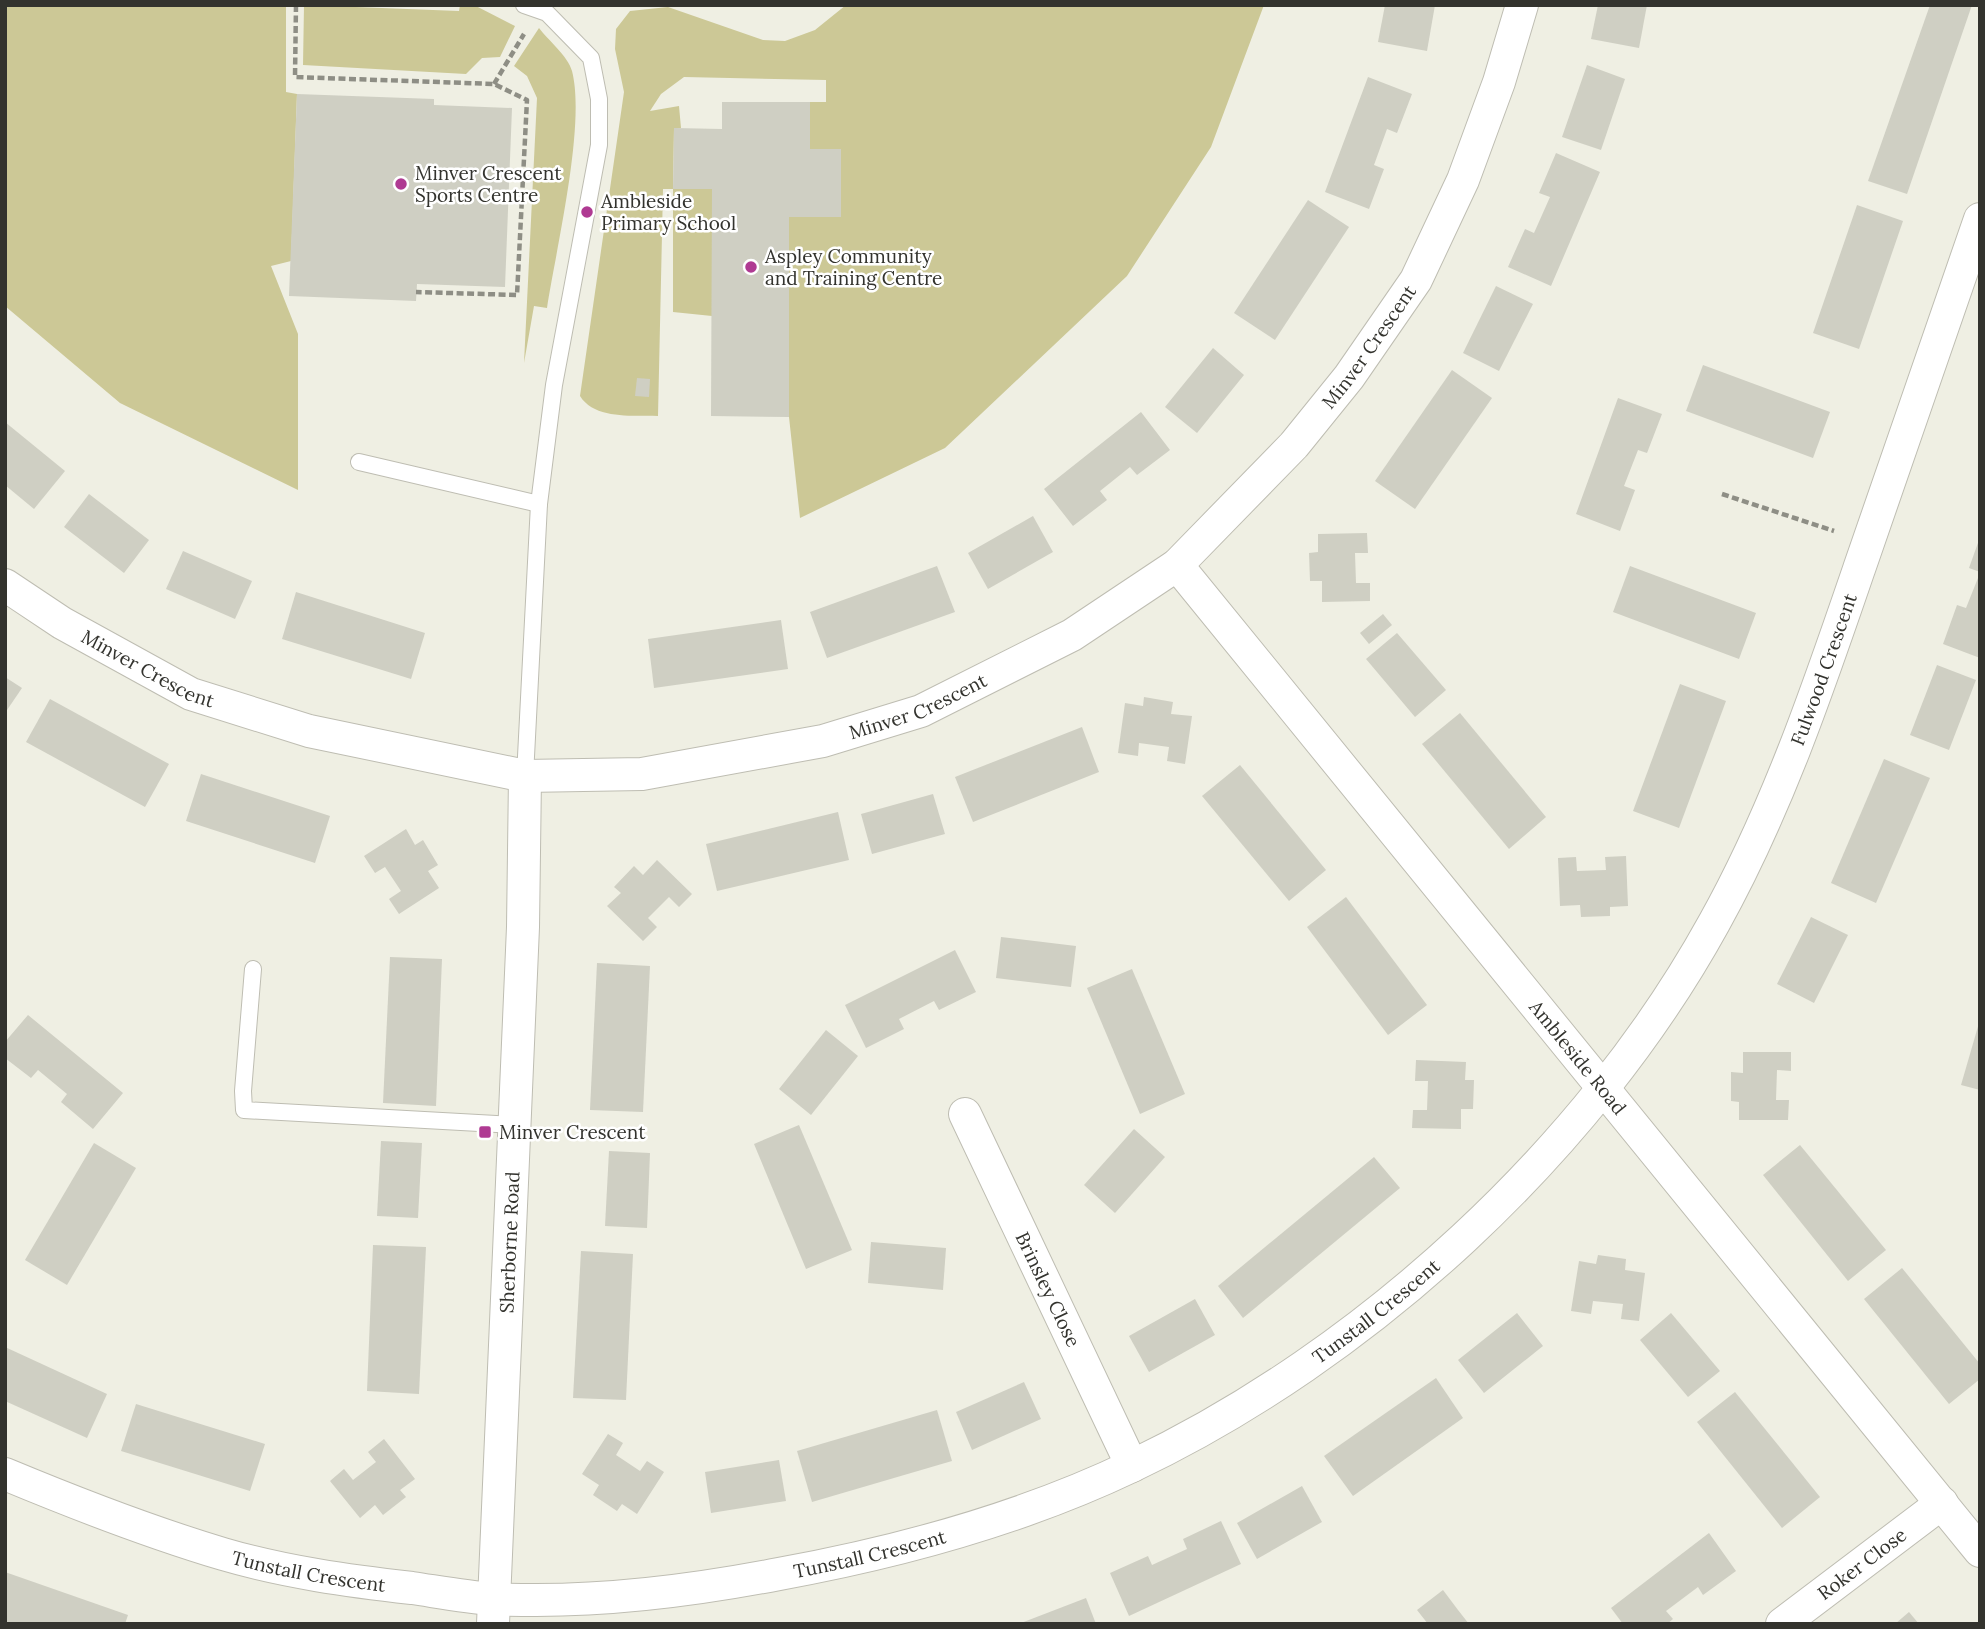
<svg xmlns="http://www.w3.org/2000/svg" width="1985" height="1629" viewBox="0 0 1985 1629" font-family="Lora,serif">
  <style>
    .green { fill: #ccc896 }
    .building { fill: #cfcfc3 }
    .lines { fill: none; stroke-linecap: round; stroke-linejoin: round }
    .lane-casing { stroke: #bebdb2; stroke-width: 18 }
    .street-casing { stroke: #bebdb2; stroke-width: 34 }
    .path { stroke: #8e8e85; stroke-width: 4.5; stroke-dasharray: 7 3.5; stroke-linecap: butt }
    .lane { stroke: #fff; stroke-width: 16 }
    .street { stroke: #fff; stroke-width: 32 }
    .poi-dot { fill: #af3a92; stroke: #fff; stroke-width: 2.5 }
    .labels { text-anchor: middle; stroke-width: 5; stroke-linejoin: round; paint-order: stroke }
    .poi-label { font-size: 19px; fill: #33332e; stroke: #fff; text-anchor: start }
    .street-label { font-size: 19px; fill: #33332e; stroke: #fff }
  </style>
  <rect width="100%" height="100%" fill="#efefe3"/>
  <!-- green -->
  <g class="green">
    <path d="M5,5h281v87l11,2 -6,167 -20,5 27,68v156l-178,-87 -115,-97z"/>
    <path d="M304,5l155,6 1,-6h14l41,21 -15,31 -18,1 -16,16 -163,-9z"/>
    <path d="M846,5h418l-53,142 -84,129 -182,172 -145,70 -11,-101v-200h52l-31,-68v-47h16v-22l-142,-3 -23,17 -11,17 29,-5 2,22 -7,1 -1,59 39,1v127l-39,-4v-123h-10l-5,227c-25,-1 -63,4 -78,-20l44,-304 -9,-43 1,-20 14,-18 38,-4 95,33 22,1 30,-11z"/>
    <path d="M539,28c9,12 29,28 33,43 14,54 -16,178 -25,237l-13,-2 -10,57 13,-265 -10,-22 -13,-10z"/>
  </g>
  <!-- building -->
  <g class="building">
    <path d="M1385,5h50l-8,46 -49,-9z"/>
    <path d="M1598,5h49l-8,43 -48,-9z"/>
    <path d="M1930,5h42l-65,189 -39,-13z"/>
    <path d="M1587,65l38,14 -24,71 -39,-13z"/>
    <path d="M1368,77l44,17 -15,39 -10,-4 -13,36 10,4 -15,40 -44,-17z"/>
    <path d="M297,94l137,5v6l78,3 -7,179 -88,-3 -1,17 -127,-5z"/>
    <path d="M722,102h88v47h31v68h-52v200l-78,-1 1,-227h-39l1,-61 48,1z"/>
    <path d="M1556,153l44,19 -49,114 -43,-19 17,-38 9,4 16,-36 -11,-4z"/>
    <path d="M1308,200l41,27 -74,113 -41,-27z"/>
    <path d="M1857,205l46,16 -44,128 -46,-16z"/>
    <path d="M1496,286l37,18 -34,67 -36,-18z"/>
    <path d="M1213,348l31,27 -47,58 -32,-26z"/>
    <path d="M1703,365l127,47 -17,46 -127,-47z"/>
    <path d="M1452,370l40,28 -77,111 -40,-28z"/>
    <path d="M637,378l13,1 -1,18 -14,-1z"/>
    <path d="M1618,398l44,16 -15,39 -9,-3 -14,36 11,4 -15,41 -44,-17z"/>
    <path d="M1141,412l29,38 -33,25 -7,-8 -30,24 7,9 -34,26 -29,-37z"/>
    <path d="M5,422l60,49 -31,38 -29,-24z"/>
    <path d="M89,494l60,46 -25,33 -60,-46z"/>
    <path d="M1033,516l20,36 -65,37 -20,-36z"/>
    <path d="M1367,533l1,20h-13l1,30h14v18l-48,1v-21h-12l-1,-28 9,-1v-18z"/>
    <path d="M1979,540h1v32l-11,-4z"/>
    <path d="M183,551l69,30 -17,38 -69,-30z"/>
    <path d="M937,566l18,46 -128,46 -17,-46z"/>
    <path d="M1630,566l126,47 -17,46 -126,-47z"/>
    <path d="M1980,573v85l-37,-14 14,-39 9,3z"/>
    <path d="M296,592l129,41 -14,46 -129,-40z"/>
    <path d="M1383,614l9,11 -23,19 -9,-11z"/>
    <path d="M781,620l7,49 -134,19 -6,-49z"/>
    <path d="M1397,633l49,57 -31,27 -49,-58z"/>
    <path d="M1937,665l39,15 -27,70 -39,-15z"/>
    <path d="M5,677l17,11 -17,25z"/>
    <path d="M1680,684l46,17 -47,127 -46,-17z"/>
    <path d="M1144,697l29,5 -2,12 21,2 -7,48 -18,-3 2,-14 -30,-4 -1,13 -20,-3 7,-50 18,3z"/>
    <path d="M50,699l119,65 -24,43 -119,-65z"/>
    <path d="M1460,713l86,104 -37,32 -87,-105z"/>
    <path d="M1082,727l17,45 -126,50 -18,-45z"/>
    <path d="M1884,759l46,19 -54,125 -45,-20z"/>
    <path d="M1240,765l86,105 -37,31 -87,-105z"/>
    <path d="M201,774l129,42 -15,47 -129,-42z"/>
    <path d="M933,794l12,40 -73,20 -11,-40z"/>
    <path d="M838,812l11,48 -132,31 -11,-47z"/>
    <path d="M406,829l9,16 8,-5 15,25 -10,6 11,17 -40,26 -10,-15 12,-8 -16,-24 -10,6 -11,-17z"/>
    <path d="M1626,856l2,50 -18,1v9l-29,1 -1,-12 -20,1 -2,-48 18,-1 1,14 29,-1 -1,-13z"/>
    <path d="M657,860l35,34 -13,13 -10,-10 -21,21 9,9 -14,14 -36,-35 14,-13 -7,-6 20,-21 9,9z"/>
    <path d="M1346,897l81,108 -39,30 -81,-108z"/>
    <path d="M1811,917l37,18 -34,68 -37,-19z"/>
    <path d="M1001,937l75,9 -5,41 -75,-9z"/>
    <path d="M955,950l21,42 -37,18 -5,-9 -35,18 5,10 -38,19 -21,-43z"/>
    <path d="M390,957l52,2 -6,147 -53,-3z"/>
    <path d="M597,963l53,3 -7,146 -53,-2z"/>
    <path d="M1132,969l53,125 -45,20 -53,-126z"/>
    <path d="M28,1015l95,78 -30,36 -32,-27 6,-8 -29,-24 -7,8 -26,-20v-16z"/>
    <path d="M1979,1023h1v67l-19,-5z"/>
    <path d="M826,1030l32,26 -47,59 -32,-26z"/>
    <path d="M1743,1052h48v19l-14,-1 -1,30h13l-1,20h-49v-18l-8,-1v-29l12,1z"/>
    <path d="M1416,1060l50,2 -1,18h9l-1,29h-12v20l-49,-1 1,-18h14l1,-29h-13z"/>
    <path d="M799,1125l53,125 -46,19 -52,-125z"/>
    <path d="M1134,1129l31,28 -50,56 -31,-28z"/>
    <path d="M381,1141l41,2 -4,75 -41,-2z"/>
    <path d="M94,1143l42,25 -69,117 -42,-25z"/>
    <path d="M1800,1145l86,105 -38,31 -85,-106z"/>
    <path d="M609,1151l41,2 -3,75 -42,-2z"/>
    <path d="M1374,1157l26,31 -157,130 -25,-32z"/>
    <path d="M871,1242l75,6 -3,42 -75,-7z"/>
    <path d="M373,1245l53,2 -7,147 -52,-3z"/>
    <path d="M581,1251l52,3 -7,146 -53,-2z"/>
    <path d="M1598,1255l28,4 -1,11 20,3 -6,48 -18,-2 2,-15 -30,-3 -2,13 -20,-3 8,-50 17,3z"/>
    <path d="M1902,1268l78,96v15l-31,25 -85,-105z"/>
    <path d="M1195,1299l20,36 -66,37 -20,-36z"/>
    <path d="M1517,1313l26,33 -59,47 -26,-33z"/>
    <path d="M1671,1313l49,58 -32,26 -48,-57z"/>
    <path d="M5,1347l102,47 -20,44 -82,-37z"/>
    <path d="M1436,1378l27,40 -110,78 -29,-40z"/>
    <path d="M1024,1382l17,37 -69,31 -16,-38z"/>
    <path d="M1735,1392l85,105 -38,31 -85,-106z"/>
    <path d="M136,1404l129,40 -15,47 -129,-40z"/>
    <path d="M937,1410l15,51 -140,41 -15,-51z"/>
    <path d="M608,1434l15,9 -7,12 24,16 7,-10 17,11 -27,42 -15,-10 -5,7 -24,-16 6,-10 -17,-11z"/>
    <path d="M384,1439l31,40 -15,11 6,7 -23,18 -8,-10 -15,13 -30,-37 14,-12 9,11 23,-18 -8,-10z"/>
    <path d="M779,1460l7,41 -75,12 -6,-41z"/>
    <path d="M1302,1486l20,36 -65,37 -20,-36z"/>
    <path d="M1221,1521l20,43 -112,52 -19,-43 38,-17 4,9 35,-16 -4,-10z"/>
    <path d="M1709,1533l27,38 -33,24 -5,-8 -32,24 7,8 -6,5h-44l-12,-16z"/>
    <path d="M5,1572l123,43 -3,9h-120z"/>
    <path d="M1443,1590l15,20 11,14h-41l-11,-14z"/>
    <path d="M1086,1598l10,26h-75v-1z"/>
    <path d="M1909,1612l10,12h-24z"/>
  </g>
  <g class="lines">
    <defs>
      <g id="lane">
        <path d="M524,5l23,8 44,45 8,41v46l-45,240 -15,119 -14,272"/>
        <path d="M359,462l180,42"/>
        <path d="M253,969l-10,122 1,19 270,15"/>
      </g>
      <g id="street">
        <path id="s1" d="M1177,565l803,986"/>
        <path id="s2" d="M5,585l57,38 129,71 118,37 216,45 117,-2 181,-33 98,-30 151,-76 105,-70 117,-120 55,-68 67,-97 47,-100 36,-98 23,-77"/>
        <path id="s3" d="M965,1114l167,352"/>
        <path id="s4" d="M5,1474c72,30 144,58 218,80 61,18 126,27 189,34 27,4 54,9 81,11 96,5 193,-7 286,-25 121,-22 242,-55 353,-108 234,-111 457,-316 582,-543 62,-111 104,-234 145,-354 40,-117 81,-233 121,-350"/>
        <path id="s5" d="M493,1624l30,-697 2,-151"/>
        <path id="s6" d="M1782,1624l160,-121"/>
      </g>
    </defs>
    <!-- lane casing -->
    <use href="#lane" class="lane-casing"/>
    <!-- street casing -->
    <use href="#street" class="street-casing"/>
    <!-- path -->
    <g class="path">
      <path d="M296,5l-1,72 199,7 33,16 -10,195 -101,-3"/>
      <path d="M494,84l30,-50"/>
      <path d="M1722,494l112,37"/>
    </g>
    <!-- lane -->
    <use href="#lane" class="lane"/>
    <!-- street -->
    <use href="#street" class="street"/>
  </g>
  <!-- markers -->
  <g class="poi-dot">
    <circle cx="401" cy="184" r="7"/>
    <circle cx="587" cy="212" r="7"/>
    <circle cx="751" cy="267" r="7"/>
    <rect x="478" y="1125" width="14" height="14" rx="3.5"/>
  </g>
  <g class="labels">
    <!-- poi labels -->
    <g class="poi-label">
      <text x="415" y="180">Minver Crescent<tspan x="415" dy="22">Sports Centre</tspan></text>
      <text x="601" y="208">Ambleside<tspan x="601" dy="22">Primary School</tspan></text>
      <text x="765" y="263">Aspley Community<tspan x="765" dy="22">and Training Centre</tspan></text>
      <text x="499" y="1139">Minver Crescent</text>
    </g>
    <!-- street labels -->
    <g class="street-label">
      <text dy="7" stroke="none"><textPath href="#s2" startOffset="1550">Minver Crescent</textPath></text>
      <text dy="7" stroke="none"><textPath href="#s2" startOffset="166">Minver Crescent</textPath></text>
      <text dy="7" stroke="none"><textPath href="#s4" startOffset="2249">Fulwood Crescent</textPath></text>
      <text dy="7" stroke="none"><textPath href="#s2" startOffset="962">Minver Crescent</textPath></text>
      <text dy="7" stroke="none"><textPath href="#s1" startOffset="635">Ambleside Road</textPath></text>
      <text dy="7" stroke="none"><textPath href="#s5" startOffset="382">Sherborne Road</textPath></text>
      <text dy="7" stroke="none"><textPath href="#s3" startOffset="194">Brinsley Close</textPath></text>
      <text dy="7" stroke="none"><textPath href="#s4" startOffset="1454">Tunstall Crescent</textPath></text>
      <text dy="7" stroke="none"><textPath href="#s4" startOffset="887">Tunstall Crescent</textPath></text>
      <text dy="7" stroke="none"><textPath href="#s6" startOffset="100">Roker Close</textPath></text>
      <text dy="7" stroke="none"><textPath href="#s4" startOffset="320">Tunstall Crescent</textPath></text>
    </g>
  </g>
  <!-- border -->
  <rect width="1985" height="1629" fill="none" stroke="#33332e" stroke-width="14"/>
</svg>
